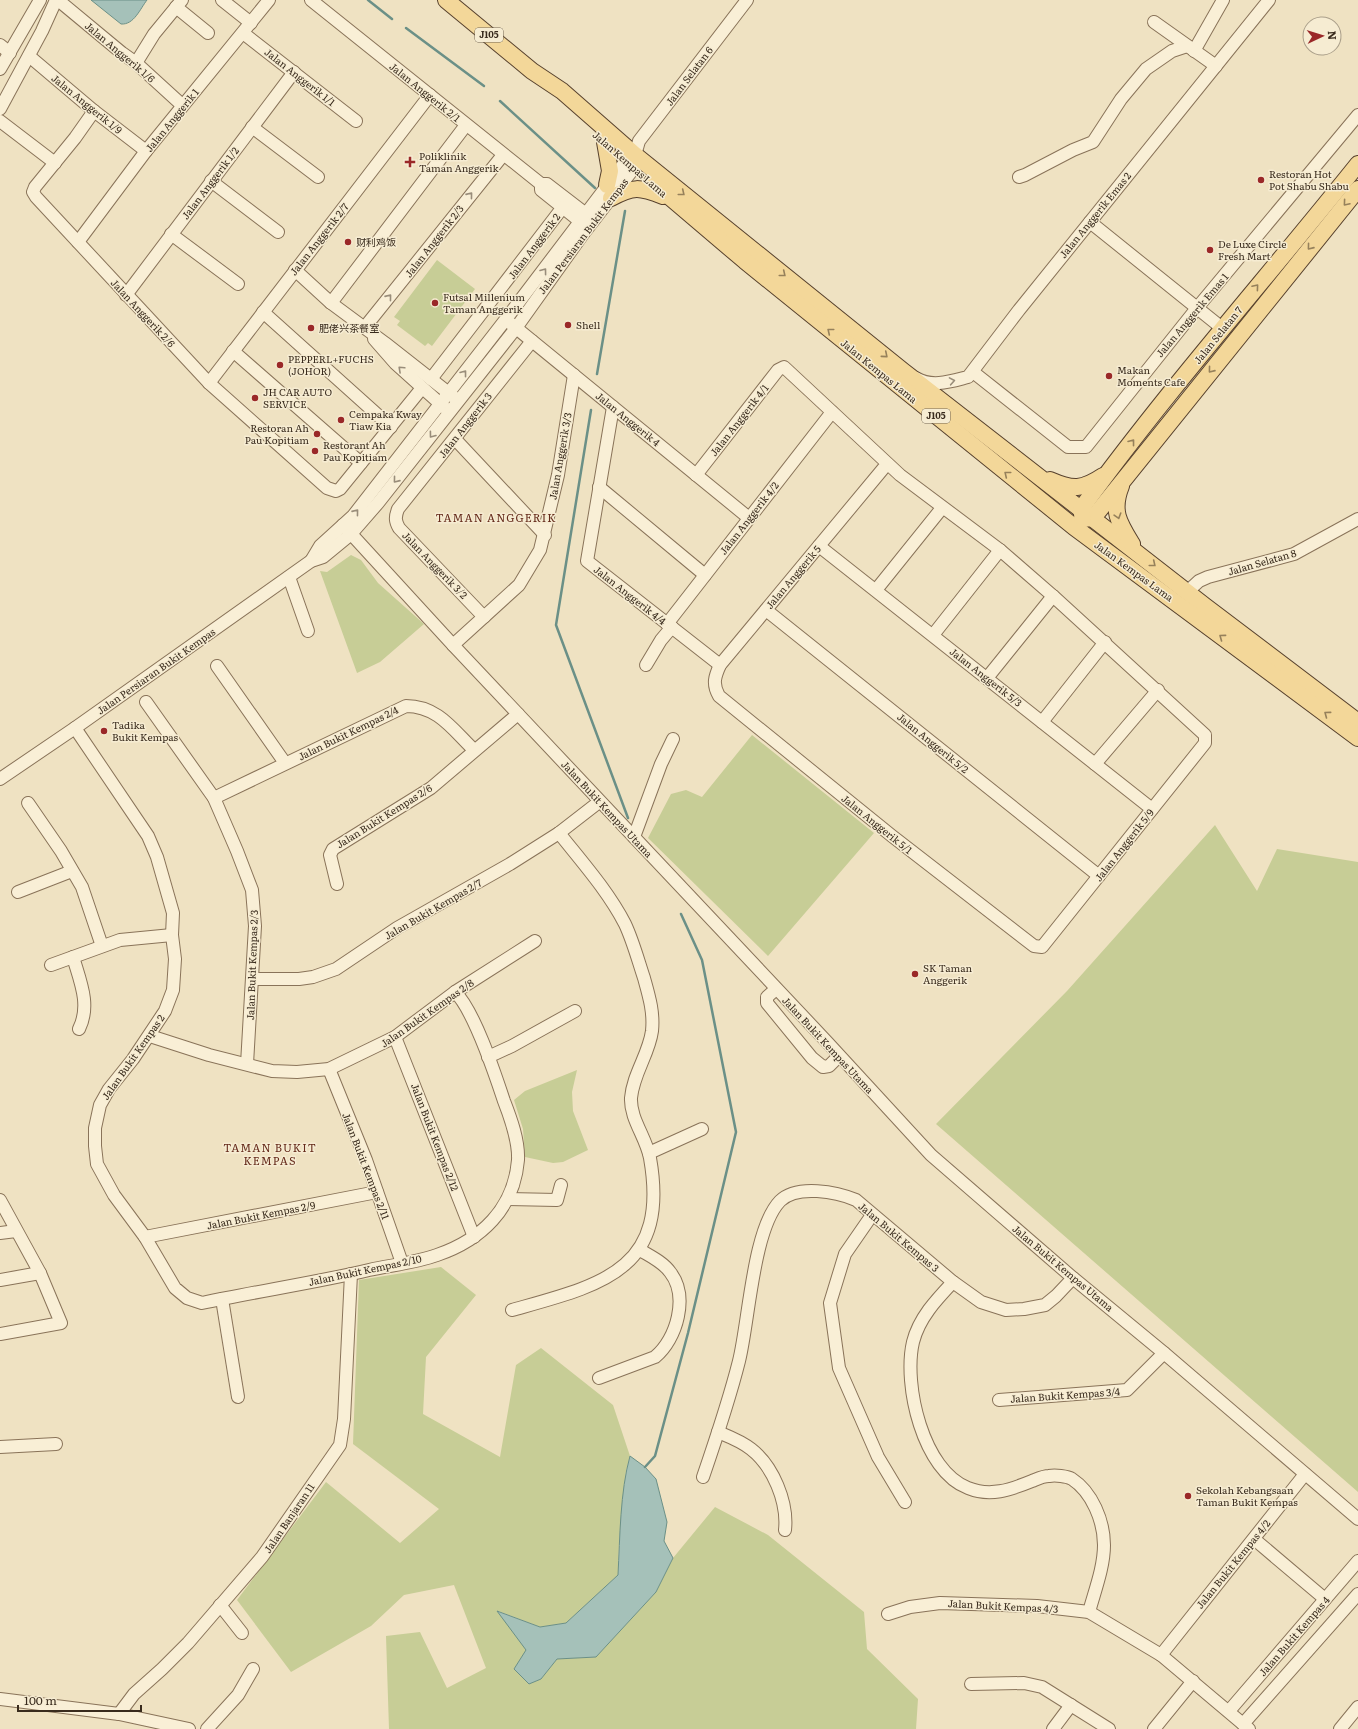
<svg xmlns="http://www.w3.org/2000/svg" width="1358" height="1729" viewBox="0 0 1358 1729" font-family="Literata,'Noto Sans SC',serif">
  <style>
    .green { fill: #c7cd96 }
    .water { fill: #a5c1b9; stroke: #6b9087 }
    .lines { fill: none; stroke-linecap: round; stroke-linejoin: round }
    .stream { stroke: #6b9087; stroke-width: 2.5 }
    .minor-casing { stroke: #897359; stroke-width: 14 }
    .major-casing { stroke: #57412d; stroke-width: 18 }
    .minor { stroke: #f9efd6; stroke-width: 12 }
    .major { stroke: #f3d799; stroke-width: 16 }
    .oneway { stroke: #96815b }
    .oneway2 { stroke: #998d7a }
    .poi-dot { fill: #9a2828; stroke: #f6ecd2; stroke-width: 1.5 }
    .labels { text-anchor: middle; stroke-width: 3; stroke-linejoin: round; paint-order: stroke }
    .shield { fill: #f6ecd2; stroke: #726553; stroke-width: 1 }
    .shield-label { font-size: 9px; font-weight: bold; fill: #392b1d }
    .street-label { font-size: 10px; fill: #392b1d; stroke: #f6ecd2 }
    .poi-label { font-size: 10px; fill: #392b1d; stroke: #f6ecd2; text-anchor: start }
    .neighbourhood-label { font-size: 11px; letter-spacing: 1px; fill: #662c1c; stroke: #f6ecd2 }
  </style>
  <rect width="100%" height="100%" fill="#efe2c2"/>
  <!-- green -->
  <g class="green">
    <path d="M437,260l38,29 -43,57 -4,-3 -3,3 -28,-21 3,-4 -6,-4z"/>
    <path d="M351,555l10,5 17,23 46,41 -44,38 -23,11 -37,-102 7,1z"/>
    <path d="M752,735l122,98 -106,123 -120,-118 23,-44 15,-4 16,7z"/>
    <path d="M1215,825l42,66 20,-42 81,13v630l-422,-368 131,-133z"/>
    <path d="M577,1070l-5,22 1,19 15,39 -25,12 -10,1 -28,-6 -2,-28 -9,-29 11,-9z"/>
    <path d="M441,1267l35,28 -50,62 -3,57 77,43 16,-92 25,-17 72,57 17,51 -4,15 -7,73 -1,31 -52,48 -26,4 -42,-16 29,39 -13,19 15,14 12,-4 16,-20 39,-2 60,-65 17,-34 42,-51 53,28 96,77 3,37 51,50 -2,30h-527l-3,-93 34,-4 27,56 39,-20 -32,-83 -50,10 -33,31 -80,46 -54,-72 89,-118 74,61 39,-34 -86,-65 6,-164z"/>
  </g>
  <!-- water -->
  <g class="water">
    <path d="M91,0h56c-7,9 -13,25 -26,24z"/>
    <path d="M630,1456l15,11 11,12 11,43 -3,19 9,17 -17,34 -60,65 -39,2 -16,20 -12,5 -15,-15 12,-19 -29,-39 43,16 26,-4 52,-48c2,-38 2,-83 12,-119z"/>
  </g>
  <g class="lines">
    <!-- stream -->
    <g class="stream">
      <path d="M368,0l24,19"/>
      <path d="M406,28l78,58"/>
      <path d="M500,101l95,87"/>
      <path d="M597,374l28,-163"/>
      <path d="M591,410l-35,215 72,193"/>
      <path d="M645,1467l10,-11 33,-123 48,-201 -34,-172 -21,-46"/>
    </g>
    <defs>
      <g id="minor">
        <path d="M58,0l64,53 14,10 46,42"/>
        <path d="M222,0l29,23"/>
        <path d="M311,0l230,184v6l40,32"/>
        <path d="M176,7l32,26"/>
        <path d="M1154,22l62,44"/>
        <path d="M243,33l113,88"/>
        <path d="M0,45l10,8"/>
        <path d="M1194,51l29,-51"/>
        <path d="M29,56l65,55 52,40"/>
        <path d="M136,63l18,-29 28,-34"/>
        <path d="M0,69l40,-69"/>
        <path d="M0,109l42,-78 14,-31"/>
        <path d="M94,111l-19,27 -40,49 -2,5 3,5 173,186 118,105 9,3 4,-2 82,-101"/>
        <path d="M0,121l55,42"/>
        <path d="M252,127l66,50"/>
        <path d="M1019,177l6,-2 48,-25 20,-8 28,-43 25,-30 26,-18 15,-5"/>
        <path d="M211,181l67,51"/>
        <path d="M541,184h6l39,30"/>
        <path d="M1090,222l132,106"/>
        <path d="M171,234l67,50"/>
        <path d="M78,242l68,-91 123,-151"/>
        <path d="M295,270l36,33 54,40 70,55"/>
        <path d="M126,295l168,-223"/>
        <path d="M331,303l135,-178"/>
        <path d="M263,312l128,115"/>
        <path d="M510,323l239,195"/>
        <path d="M365,327l138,-172"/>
        <path d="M374,339l21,24 50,45"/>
        <path d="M233,351l128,112"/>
        <path d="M973,372l95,75h18l111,-139 161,-193"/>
        <path d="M916,378c16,10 36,3 52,-1l51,-67 250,-310"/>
        <path d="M431,379l132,-172"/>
        <path d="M209,383l221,-288"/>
        <path d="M613,407l-26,154 133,104"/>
        <path d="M455,439l90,96"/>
        <path d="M696,475l82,-105 6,-3 116,108 100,75 53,46 152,139v8l-163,204 -8,-1 -142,-110 -173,-140c-7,-12 -4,-20 1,-31l167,-201"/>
        <path d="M599,487l106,88"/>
        <path d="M343,525l110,120 375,398 103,112 142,123 91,75 194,166"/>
        <path d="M819,546l333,263"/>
        <path d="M311,561l9,-15 33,-30 153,-197 120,-158 9,-6"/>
        <path d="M289,577l19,54"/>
        <path d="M876,590l66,-82"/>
        <path d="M1187,592l12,-11 9,-4 86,-23 64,-35"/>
        <path d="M766,610l333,266"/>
        <path d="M484,617l-85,-89c-4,-7 -4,-11 -1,-19l134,-168"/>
        <path d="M667,624l165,-212"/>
        <path d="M933,635l67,-85"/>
        <path d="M453,645l66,-60 21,-35 18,-75 16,-100"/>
        <path d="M646,665l15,-25 11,-13"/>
        <path d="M217,666l68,97"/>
        <path d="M987,678l66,-82"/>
        <path d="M146,702l68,96 23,53 15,39 3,36 -8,138"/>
        <path d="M1042,722l63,-80"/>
        <path d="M75,728l73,108 9,21 16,56 -1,22 3,24 -2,31 -8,21 -32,48 -24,30 -9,16 -5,23v18l2,18 17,31 31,42 30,51 12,10 15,5c56,-12 112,-20 167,-33 22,-5 46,-7 68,-15 44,-15 77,-46 81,-95 1,-19 -7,-41 -14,-59 -9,-27 -30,-91 -49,-109"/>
        <path d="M1095,764l63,-74"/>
        <path d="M0,779l75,-51 236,-167 12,-4 28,-23 27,-31 138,-175 67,-94 51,-66 1,-13 4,-14 108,-141"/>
        <path d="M214,798l192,-92c32,0 47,24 68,44"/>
        <path d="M28,803l33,48 21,36 20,59"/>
        <path d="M634,837l27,-73 12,-25"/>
        <path d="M337,884l-7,-29 3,-6 98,-61 87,-74"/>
        <path d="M18,892l54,-21"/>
        <path d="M73,957c7,24 18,48 6,72"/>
        <path d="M51,965l69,-25 52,-5"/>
        <path d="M253,979h46l14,-2 23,-8 61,-41 113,-64 49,-31 40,-31"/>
        <path d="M776,989l-9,8v6l45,55 11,9 6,-1 10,-10"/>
        <path d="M150,1036l59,19 63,16 25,1 32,-3 66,-32 60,-45 80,-51"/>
        <path d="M395,1037l79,200"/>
        <path d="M488,1057l24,-11 63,-35"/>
        <path d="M329,1069l37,91 36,103"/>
        <path d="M649,1153l53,-24"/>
        <path d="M508,1199l49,1 4,-15"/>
        <path d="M0,1200l40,73 21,50 -61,11"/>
        <path d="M872,1215l-27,39 -15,49 9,65 39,89 27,45"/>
        <path d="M0,1233l16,-2"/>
        <path d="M145,1237l232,-45"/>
        <path d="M0,1280l40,-7"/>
        <path d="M953,1282c-17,18 -34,36 -40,60 -10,43 10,129 55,146 22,9 42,2 64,-7 5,-2 11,-5 17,-5 6,-1 18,0 23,3 20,13 32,42 32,66 0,22 -9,45 -15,67"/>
        <path d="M222,1299l16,98"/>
        <path d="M512,1310c89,-25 158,-39 138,-152 -4,-21 -20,-39 -19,-60 2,-24 18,-44 21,-67 2,-19 -3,-35 -8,-53 -6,-18 -11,-37 -19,-54 -17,-33 -43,-62 -66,-91"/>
        <path d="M599,1378l56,-21c22,-18 34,-61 15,-85 -7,-10 -20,-16 -30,-22"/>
        <path d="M999,1400l128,-10 37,-37"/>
        <path d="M718,1432c12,5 23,9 33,17 22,17 37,53 34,81"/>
        <path d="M0,1447l56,-3"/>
        <path d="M703,1477c13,-38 26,-76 36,-116 10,-40 14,-132 41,-160 17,-17 57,-9 76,-1l97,82 28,20 25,8 18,-1 21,-4 11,-9 17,-18"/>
        <path d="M1254,1539l71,60"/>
        <path d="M220,1605l22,28"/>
        <path d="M888,1614l22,-7 30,-4 97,3 52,6 72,43 88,74"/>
        <path d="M1161,1655l144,-181"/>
        <path d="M971,1684l53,-1 18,4 67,42"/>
        <path d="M0,1699l119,15 70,15"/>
        <path d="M1229,1711l129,-150"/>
        <path d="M119,1714l15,-20 28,-25 26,-26 74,-86 78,-112 4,-26 7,-145"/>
        <path d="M1243,1724l115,-130"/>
        <path d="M207,1729l31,-34 15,-26"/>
        <path d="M1053,1729l18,-24"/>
        <path d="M1154,1729l39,-48"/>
        <path d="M1340,1729l18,-22"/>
      </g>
      <g id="major">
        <path d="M446,0l86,71 30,20 73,64 268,216 302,235 153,116"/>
        <path d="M605,142l5,29 -3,14"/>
        <path d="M652,182l93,79 329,266 284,211"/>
        <path d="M611,198c23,-12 28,-11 52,-2"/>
        <path d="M1050,480c23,10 32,10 53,-4"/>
        <path d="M1121,486c-10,25 -2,37 11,58"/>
        <path d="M1082,519l11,-1 265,-329"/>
        <path d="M1083,519l-2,-10c87,-120 185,-230 277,-345"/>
      </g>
    </defs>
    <!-- minor casing -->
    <use href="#minor" class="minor-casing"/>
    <!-- major casing -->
    <use href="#major" class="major-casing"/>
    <!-- minor -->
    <use href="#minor" class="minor"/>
    <!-- major -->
    <use href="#major" class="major"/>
  </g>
  <!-- one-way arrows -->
  <defs><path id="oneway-chevron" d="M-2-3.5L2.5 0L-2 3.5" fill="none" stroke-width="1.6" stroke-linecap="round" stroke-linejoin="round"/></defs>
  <g class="oneway">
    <use href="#oneway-chevron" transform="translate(682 193) rotate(39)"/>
    <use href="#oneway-chevron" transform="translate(1346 203) rotate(130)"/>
    <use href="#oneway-chevron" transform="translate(1310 247) rotate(129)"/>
    <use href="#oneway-chevron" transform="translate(783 274) rotate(39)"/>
    <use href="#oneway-chevron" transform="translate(1256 287) rotate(-50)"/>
    <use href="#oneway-chevron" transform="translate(830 331) rotate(-141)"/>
    <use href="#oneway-chevron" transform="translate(885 355) rotate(40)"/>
    <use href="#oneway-chevron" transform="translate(1211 370) rotate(129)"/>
    <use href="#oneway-chevron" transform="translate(1132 442) rotate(-52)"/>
    <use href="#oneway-chevron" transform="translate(1007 474) rotate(-141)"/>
    <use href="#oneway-chevron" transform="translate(1118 516) rotate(73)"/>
    <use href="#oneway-chevron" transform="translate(1153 564) rotate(39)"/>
    <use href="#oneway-chevron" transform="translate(1222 637) rotate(-144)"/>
    <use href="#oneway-chevron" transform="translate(1327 714) rotate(-143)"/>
  </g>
  <g class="oneway2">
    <use href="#oneway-chevron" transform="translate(470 195) rotate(-51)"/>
    <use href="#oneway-chevron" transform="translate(544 271) rotate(-53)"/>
    <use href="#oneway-chevron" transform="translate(389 297) rotate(-51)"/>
    <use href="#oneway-chevron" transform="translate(401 369) rotate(-137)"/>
    <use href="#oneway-chevron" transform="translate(464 373) rotate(-52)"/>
    <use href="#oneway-chevron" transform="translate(952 381) rotate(-10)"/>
    <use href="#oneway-chevron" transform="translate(432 435) rotate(127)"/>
    <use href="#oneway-chevron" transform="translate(396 480) rotate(129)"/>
    <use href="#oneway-chevron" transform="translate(356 512) rotate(-51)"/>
  </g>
  <!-- markers -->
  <g class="poi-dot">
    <path d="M408 156h4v4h4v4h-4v4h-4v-4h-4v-4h4z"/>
    <circle cx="1261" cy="180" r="4"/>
    <circle cx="348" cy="242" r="4"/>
    <circle cx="1210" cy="250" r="4"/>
    <circle cx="435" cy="303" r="4"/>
    <circle cx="568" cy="325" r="4"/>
    <circle cx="311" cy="328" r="4"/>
    <circle cx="280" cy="365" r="4"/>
    <circle cx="1109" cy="376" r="4"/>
    <circle cx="255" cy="398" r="4"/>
    <circle cx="341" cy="420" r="4"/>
    <circle cx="317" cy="434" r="4"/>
    <circle cx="315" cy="451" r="4"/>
    <circle cx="104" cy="731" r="4"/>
    <circle cx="915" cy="974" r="4"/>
    <circle cx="1188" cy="1496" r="4"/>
  </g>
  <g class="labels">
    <!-- shield labels -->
    <g class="shield">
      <rect x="475" y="28" width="28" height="14" rx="3"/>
      <rect x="922" y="409" width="28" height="14" rx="3"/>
    </g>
    <g class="shield-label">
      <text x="489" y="38">J105</text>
      <text x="936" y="419">J105</text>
    </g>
    <!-- street labels -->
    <g class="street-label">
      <text transform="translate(120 52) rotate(40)" y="4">Jalan Anggerik 1/6</text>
      <text transform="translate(689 76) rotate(-53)" y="4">Jalan Selatan 6</text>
      <text transform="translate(300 77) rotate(38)" y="4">Jalan Anggerik 1/1</text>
      <text transform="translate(425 92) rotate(39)" y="4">Jalan Anggerik 2/1</text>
      <text transform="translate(87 104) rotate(39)" y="4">Jalan Anggerik 1/9</text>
      <text transform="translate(172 120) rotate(-51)" y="4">Jalan Anggerik 1</text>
      <text transform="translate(630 164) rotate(41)" y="4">Jalan Kempas Lama</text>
      <text transform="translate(210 183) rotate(-53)" y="4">Jalan Anggerik 1/2</text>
      <text transform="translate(1095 215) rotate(-51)" y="4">Jalan Anggerik Emas 2</text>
      <text transform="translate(583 236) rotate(-53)" y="4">Jalan Persiaran Bukit Kempas</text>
      <text transform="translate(319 239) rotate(-52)" y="4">Jalan Anggerik 2/7</text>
      <text transform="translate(434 241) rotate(-52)" y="4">Jalan Anggerik 2/3</text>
      <text transform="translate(534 246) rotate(-53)" y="4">Jalan Anggerik 2</text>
      <text transform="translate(143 313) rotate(47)" y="4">Jalan Anggerik 2/6</text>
      <text transform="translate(1192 315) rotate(-50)" y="4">Jalan Anggerik Emas 1</text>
      <text transform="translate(1218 335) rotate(-51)" y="4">Jalan Selatan 7</text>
      <text transform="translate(879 371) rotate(39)" y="4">Jalan Kempas Lama</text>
      <text transform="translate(628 419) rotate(39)" y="4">Jalan Anggerik 4</text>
      <text transform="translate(739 420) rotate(-52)" y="4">Jalan Anggerik 4/1</text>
      <text transform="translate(465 425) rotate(-52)" y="4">Jalan Anggerik 3</text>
      <text transform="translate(560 456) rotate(-80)" y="4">Jalan Anggerik 3/3</text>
      <text transform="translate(749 518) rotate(-52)" y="4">Jalan Anggerik 4/2</text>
      <text transform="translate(1262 562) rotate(-16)" y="4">Jalan Selatan 8</text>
      <text transform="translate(435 565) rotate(46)" y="4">Jalan Anggerik 3/2</text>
      <text transform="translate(1134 571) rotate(36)" y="4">Jalan Kempas Lama</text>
      <text transform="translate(793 577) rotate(-50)" y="4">Jalan Anggerik 5</text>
      <text transform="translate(630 595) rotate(38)" y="4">Jalan Anggerik 4/4</text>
      <text transform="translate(156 671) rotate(-35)" y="4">Jalan Persiaran Bukit Kempas</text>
      <text transform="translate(986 677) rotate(38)" y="4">Jalan Anggerik 5/3</text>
      <text transform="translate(348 733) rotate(-26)" y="4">Jalan Bukit Kempas 2/4</text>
      <text transform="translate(933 743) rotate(39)" y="4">Jalan Anggerik 5/2</text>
      <text transform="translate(607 809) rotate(47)" y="4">Jalan Bukit Kempas Utama</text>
      <text transform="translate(384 816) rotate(-32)" y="4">Jalan Bukit Kempas 2/6</text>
      <text transform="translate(877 824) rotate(39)" y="4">Jalan Anggerik 5/1</text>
      <text transform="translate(1124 845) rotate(-52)" y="4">Jalan Anggerik 5/9</text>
      <text transform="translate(433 909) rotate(-30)" y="4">Jalan Bukit Kempas 2/7</text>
      <text transform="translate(252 965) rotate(-88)" y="4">Jalan Bukit Kempas 2/3</text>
      <text transform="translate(427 1013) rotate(-35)" y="4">Jalan Bukit Kempas 2/8</text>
      <text transform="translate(828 1045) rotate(47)" y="4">Jalan Bukit Kempas Utama</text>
      <text transform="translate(133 1057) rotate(-55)" y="4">Jalan Bukit Kempas 2</text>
      <text transform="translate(435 1137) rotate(69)" y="4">Jalan Bukit Kempas 2/12</text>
      <text transform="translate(366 1166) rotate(69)" y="4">Jalan Bukit Kempas 2/11</text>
      <text transform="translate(261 1215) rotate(-11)" y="4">Jalan Bukit Kempas 2/9</text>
      <text transform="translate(899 1237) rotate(40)" y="4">Jalan Bukit Kempas 3</text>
      <text transform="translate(1063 1268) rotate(40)" y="4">Jalan Bukit Kempas Utama</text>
      <text transform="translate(365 1270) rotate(-12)" y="4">Jalan Bukit Kempas 2/10</text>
      <text transform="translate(1065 1395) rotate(-4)" y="4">Jalan Bukit Kempas 3/4</text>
      <text transform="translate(289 1518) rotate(-56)" y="4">Jalan Banjaran 11</text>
      <text transform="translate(1233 1564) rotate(-51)" y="4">Jalan Bukit Kempas 4/2</text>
      <text transform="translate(1003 1606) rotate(3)" y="4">Jalan Bukit Kempas 4/3</text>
      <text transform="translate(1294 1636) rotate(-49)" y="4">Jalan Bukit Kempas 4</text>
    </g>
    <!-- poi labels -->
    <g class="poi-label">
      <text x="419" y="160">Poliklinik<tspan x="419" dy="12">Taman Anggerik</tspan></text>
      <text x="1269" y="178">Restoran Hot<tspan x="1269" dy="12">Pot Shabu Shabu</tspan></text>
      <text x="356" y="246">财利鸡饭</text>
      <text x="1218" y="248">De Luxe Circle<tspan x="1218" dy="12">Fresh Mart</tspan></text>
      <text x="443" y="301">Futsal Millenium<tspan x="443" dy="12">Taman Anggerik</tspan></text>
      <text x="576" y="329">Shell</text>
      <text x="319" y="332">肥佬兴茶餐室</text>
      <text x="288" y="363">PEPPERL+FUCHS<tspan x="288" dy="12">(JOHOR)</tspan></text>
      <text x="1117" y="374">Makan<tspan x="1117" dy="12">Moments Cafe</tspan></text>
      <text x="263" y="396">JH CAR AUTO<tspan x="263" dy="12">SERVICE</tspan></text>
      <text x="349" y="418">Cempaka Kway<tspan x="349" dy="12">Tiaw Kia</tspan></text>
      <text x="309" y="432" text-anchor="end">Restoran Ah<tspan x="309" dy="12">Pau Kopitiam</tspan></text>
      <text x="323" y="449">Restorant Ah<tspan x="323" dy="12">Pau Kopitiam</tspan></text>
      <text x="112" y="729">Tadika<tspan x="112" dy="12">Bukit Kempas</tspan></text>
      <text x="923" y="972">SK Taman<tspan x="923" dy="12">Anggerik</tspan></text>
      <text x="1196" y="1494">Sekolah Kebangsaan<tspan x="1196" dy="12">Taman Bukit Kempas</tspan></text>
    </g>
    <!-- neighbourhood labels -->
    <g class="neighbourhood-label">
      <text x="496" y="522">TAMAN ANGGERIK</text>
      <text x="270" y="1152">TAMAN BUKIT<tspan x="270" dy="13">KEMPAS</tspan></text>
    </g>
  </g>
  <!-- north arrow -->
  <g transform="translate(1322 36) rotate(86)"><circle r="19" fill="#f6ecd2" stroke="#aa9f8a"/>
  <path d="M0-3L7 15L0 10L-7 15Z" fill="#9a2828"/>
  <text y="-6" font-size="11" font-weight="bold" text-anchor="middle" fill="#392b1d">N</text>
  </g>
  <!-- scale -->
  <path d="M18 1705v6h123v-6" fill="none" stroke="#392b1d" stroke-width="2"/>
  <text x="24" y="1705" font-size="12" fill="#392b1d" stroke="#f6ecd2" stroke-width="3" paint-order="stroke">100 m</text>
</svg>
